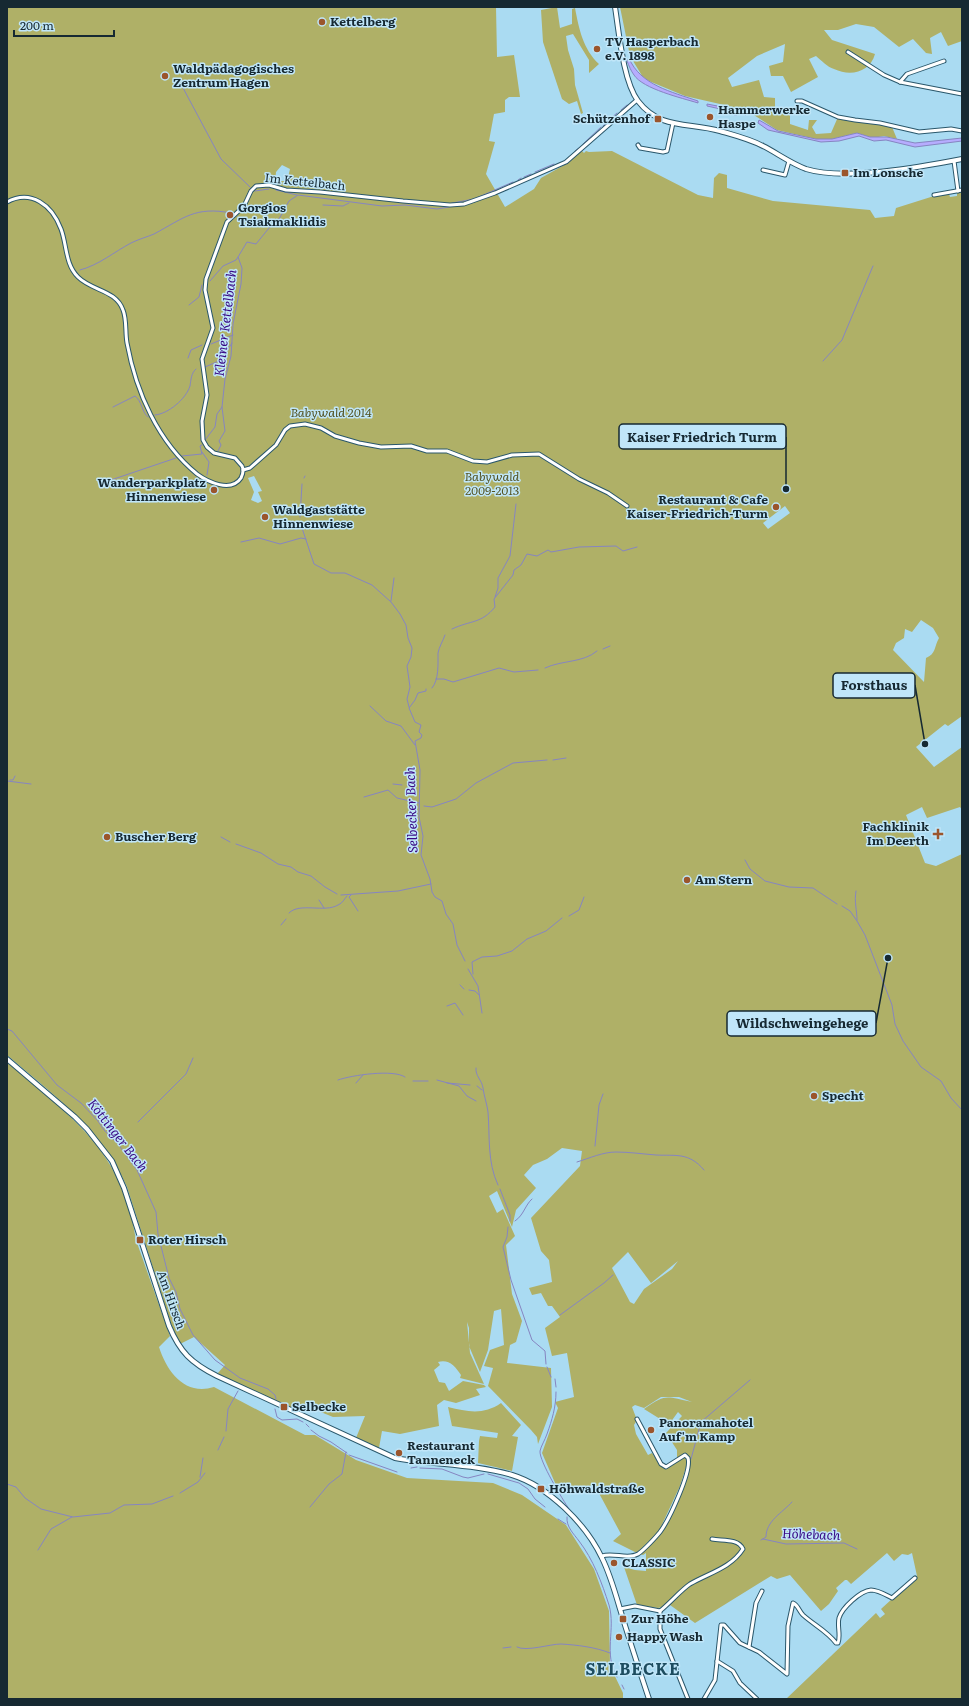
<svg xmlns="http://www.w3.org/2000/svg" width="969" height="1706" viewBox="0 0 969 1706" font-family="Literata,serif">
  <style>
    .green { fill: #afb067; fill-rule: evenodd }
    .water { fill: #b6acfe; stroke: #8685c1 }
    .lines { fill: none; stroke-linecap: round; stroke-linejoin: round }
    .stream { stroke: #8685c1; stroke-width: 1 }
    .minor-casing { stroke: #2a576b; stroke-width: 5 }
    .secondary-casing { stroke: #2a576b; stroke-width: 6 }
    .minor { stroke: #fff; stroke-width: 3 }
    .secondary { stroke: #fff; stroke-width: 4 }
    .poi-dot { fill: #9b552c; stroke: #c0e6f9; stroke-width: 1.5 }
    .labels { text-anchor: middle; stroke-width: 3; stroke-linejoin: round; paint-order: stroke }
    .poi-label { font-size: 12px; font-weight: bold; fill: #162932; stroke: #c0e6f9; text-anchor: start }
    .street-label { font-size: 12px; fill: #162932; stroke: #c0e6f9 }
    .park-label { font-size: 12px; font-style: italic; fill: #535322; stroke: #c0e6f9 }
    .water-label { font-size: 13px; font-style: italic; fill: #370883; stroke: #c0e6f9 }
    .district-label { font-size: 16px; font-weight: bold; letter-spacing: 1px; fill: #1d4c5f; stroke: #c0e6f9 }
    .leader { fill: none; stroke: #162932; stroke-width: 1.5 }
    .callout-dot { fill: #162932; stroke: #c0e6f9; stroke-width: 1.5 }
    .callout { fill: #c0e6f9; stroke: #162932; stroke-width: 1.5 }
    .callout-label { font-size: 13px; text-anchor: middle; font-weight: bold; fill: #162932 }
  </style>
  <rect width="100%" height="100%" fill="#aadbf2"/>
  <!-- green -->
  <g class="green">
    <path d="M7,7h489l1,50 17,-2 6,42h-11l-4,3v12l-11,2 -5,27 6,1 -9,32 19,33 29,-18 7,-11 25,-14 16,-13 2,2 2,-2 3,1 23,-1 86,44 15,3 1,-20 5,-5 8,2v13l46,13 97,9 5,8 19,-2 2,-8 38,-12 15,-2 1,3 7,-1v-3l5,-1v524l-14,10 -3,-2 -29,23 18,20 28,-20v63l-2,-3 -33,11 -5,-11 -16,8 19,48 11,3 26,-12v845h-176l90,-86 4,5 5,-4 -4,-5 36,-33 -5,-23 -4,2 -6,-1 -8,7 -7,-8 -36,31 -4,-4h-2l-9,8 2,3 -9,13 -8,7 -31,-36 -13,4 -6,-3 -76,47 -25,-18 -12,3 -21,-3 -13,-38 11,3 11,1v-18l-3,2 -4,-1 21,-20 15,-29 15,-41 -3,-8 -10,3v-9l-11,-17 16,-17 -4,-4 -8,11 -5,-1 -21,-13c23,-16 22,-12 48,-7l-13,-5h-18l-17,11 -9,-3 -3,2 5,13 -3,5 2,9 12,21 4,-2 8,12 6,4 18,-12 4,4 -8,25 -21,45 -22,22 -24,-12 8,-7 -27,-50 -13,6c-8,-5 -14,-4 -22,2l-17,-39 16,-45 -3,-6 19,-5 -7,-44 -15,3 -7,-28 15,-11 -8,-11h-4l-7,-13 -9,2 -3,-7 23,-6 -3,-22 -8,-9 -10,-33 49,-52 2,-15 -20,-3 -15,11 -14,6 -9,10 12,13 -20,22 -4,17 -15,-36 -8,5 8,17 6,-4 12,27 -9,9 6,49 10,27 -6,21 -6,3 -3,18 44,5 1,39 -14,37 -1,-7 -6,-7 -43,-44 5,-18 -9,-2 6,-16 14,-5 -3,-36 -7,2 -6,39 -8,22 -11,-26v-18l-2,-6 3,31 14,31 -24,-6 1,-3c-6,-9 -12,-16 -23,-13l2,3 -6,5 5,12 6,1 4,8 14,-10 21,4 2,2 -10,2 4,6 -24,8 -12,-3 -7,5 2,21 -39,8 -18,-3 -3,17 -23,-10 9,-22 -32,1 -27,-11 -7,5 -82,-37 8,-9 -31,-28 -14,7 -9,-20 -44,-137c-24,-57 -75,-93 -120,-132zM282,165l8,4 -3,12h-9l-1,5 -2,-1 1,-13zM254,476l8,15 -4,1 4,9 -4,2 -7,-3 3,-8 -6,-14zM785,506l5,7 -22,16 -5,-6zM921,620l12,8 6,10c-5,9 -3,16 -13,20l-2,24 -31,-32 3,-7 8,-5 1,-9 7,3zM628,1252l23,31 27,-22 -6,8 -28,20 -10,15 -4,-2 -18,-34z"/>
    <path d="M557,7l3,21 12,-4v-15l3,-1c4,21 8,41 24,56l-10,9v-13l-16,-26 -7,2 2,14 6,19 1,16 8,28 -2,1 -4,-13 -8,3 -7,-5 -19,-57 -2,-32z"/>
    <path d="M620,7h342v34l-14,5 -7,-14 -11,6 2,16 -6,-1 -13,-14 -14,8 -25,-20 -18,-3 -18,6h-14l8,10 43,14c-5,18 -24,23 -41,15 -7,-2 -13,-9 -18,-13l-7,3 9,18 -27,15 -8,-16h-12l-2,-10 14,-4 2,-18 -28,12 -29,22 4,9 27,-7 5,17 11,1v14l15,3v9l18,6 1,-10h8l-5,7 4,7 15,-1 7,-16 54,10 5,12 -13,-3 -11,2 -16,-5 -25,6h-16l-39,-9 -31,-20 -61,-14 -41,-17 -14,-23z"/>
    <path d="M7,1062c64,55 116,88 129,178l34,96 -11,11c8,25 26,49 55,40l91,48h10l41,25 51,18 86,5 29,12 44,30 28,44 15,42 1,55 13,27v6h-616z"/>
    <path d="M501,1403l20,22 -9,11 6,1 -6,34 -34,-8 1,-22 1,-5 17,2 1,-5 -46,-7 -4,-19c20,5 36,8 53,-4z"/>
  </g>
  <!-- water -->
  <g class="water">
    <path d="M629,58c11,27 43,34 69,43v2c-16,-5 -55,-14 -64,-28 -3,-4 -5,-9 -7,-14z"/>
    <path d="M707,104l37,7 3,1 -1,3 -8,-3 -1,3h-3v-3l-27,-6z"/>
    <path d="M759,120l19,11 38,8h16l25,-6 13,4h17l28,6 47,-5v3l-47,6 -29,-7 -12,1 -15,-5 -20,5 -18,1 -53,-12 -10,-7z"/>
  </g>
  <g class="lines">
    <!-- stream -->
    <g class="stream">
      <path d="M182,86l39,73 29,28"/>
      <path d="M621,110l6,-5"/>
      <path d="M610,119l7,-6"/>
      <path d="M603,126l5,-5"/>
      <path d="M583,144l18,-17"/>
      <path d="M575,151l4,-3"/>
      <path d="M535,172l19,-8"/>
      <path d="M524,177l7,-3"/>
      <path d="M518,180l3,-2"/>
      <path d="M276,190l21,5"/>
      <path d="M255,191l14,-2"/>
      <path d="M452,203l22,-4 39,-17"/>
      <path d="M323,205l20,1 6,-3"/>
      <path d="M80,270c19,-5 34,-18 51,-27 8,-4 16,-6 23,-9 30,-16 41,-28 77,-21"/>
      <path d="M210,281l13,-15 13,-6 2,-3"/>
      <path d="M189,305l10,-8 3,-12"/>
      <path d="M211,344l22,-9"/>
      <path d="M188,358l3,-8 11,-5"/>
      <path d="M823,361l19,-21 31,-74"/>
      <path d="M205,367l16,-7 11,-17"/>
      <path d="M113,407l22,-11c7,5 7,17 13,21"/>
      <path d="M155,415c13,-1 31,-16 35,-29 1,-6 1,-13 6,-17"/>
      <path d="M205,440l10,-13 2,-13 5,-7 3,-28 6,-23 2,-32 8,-40 1,-16 -4,-11 9,-15 9,2 13,-16 10,-9 10,-18 9,-6 84,11 23,-1 32,4 12,-2"/>
      <path d="M218,451l3,-6 -2,-4 6,-10 -3,-24"/>
      <path d="M202,452l7,10 -2,13"/>
      <path d="M182,456l20,-2 -2,-8 2,-1"/>
      <path d="M304,478l1,-2"/>
      <path d="M105,482l71,-24"/>
      <path d="M300,517l2,-33"/>
      <path d="M300,522l14,42 17,9h14l27,12 19,17 9,12 6,11 2,13 4,10 -1,9 -4,9 3,21 -3,12 2,8"/>
      <path d="M241,542l18,-4 21,6 21,-6 5,1"/>
      <path d="M495,597l3,-9v-10l12,-22 6,-52"/>
      <path d="M391,601l3,-23"/>
      <path d="M452,629c19,-9 29,-5 43,-22l-1,-8 19,-24 1,-5 7,-5 6,-11 10,2 11,-6 3,2 28,-5 37,-1 7,5 14,-4"/>
      <path d="M603,649l7,-3"/>
      <path d="M545,668c17,-8 38,-5 52,-17"/>
      <path d="M436,679h8l9,3 46,-14 15,4 24,-2"/>
      <path d="M432,688c7,-8 6,-24 6,-35 1,-6 5,-12 7,-18"/>
      <path d="M426,689v2l-8,2 -3,7 -6,8 6,14 6,3 -2,7 3,3 -1,3 -6,3 5,29 -1,47 4,19 -2,19 9,24 2,13 3,5 7,4 4,13 7,10 4,21 8,16"/>
      <path d="M370,706l16,15 15,5 14,19"/>
      <path d="M553,760l13,-2"/>
      <path d="M10,780h3l2,-4"/>
      <path d="M7,781l24,3"/>
      <path d="M393,784l9,1"/>
      <path d="M364,797l24,-7 9,8 22,5"/>
      <path d="M424,806l8,1 24,-8 20,-16 37,-20 34,-3"/>
      <path d="M221,837l9,5"/>
      <path d="M236,844l25,9 17,11 13,3 7,5 13,4 14,11 12,7"/>
      <path d="M745,860l5,9 15,12 24,6 24,1 24,16"/>
      <path d="M856,891c-2,11 1,19 1,29"/>
      <path d="M341,895l57,-4 33,-7"/>
      <path d="M351,895l-2,2 9,14"/>
      <path d="M319,900l5,8"/>
      <path d="M842,906l8,5 7,10 8,14 27,70 3,19 8,17 18,26 20,14 10,17 11,12"/>
      <path d="M289,913c10,-11 36,0 49,-8 5,-2 6,-6 9,-9"/>
      <path d="M569,916l10,-6 5,-13"/>
      <path d="M281,925l5,-6"/>
      <path d="M468,969l10,17 4,27"/>
      <path d="M473,974l-1,-12 10,-5 15,-1 15,-5 15,-12 19,-8 16,-13"/>
      <path d="M460,985l4,4"/>
      <path d="M469,990l6,1 4,4"/>
      <path d="M447,1006l8,-3 8,12"/>
      <path d="M7,1029l5,2 45,54 24,18 17,18 6,9 14,14 19,26 19,42 2,22 11,44 7,14 4,17 13,26 22,25 25,18 28,11 7,6 1,4"/>
      <path d="M476,1068c-1,8 6,12 7,20 1,8 4,16 5,24 2,24 -1,50 10,73"/>
      <path d="M338,1080c14,-5 56,-11 67,-3"/>
      <path d="M437,1080l22,6 8,10 9,5"/>
      <path d="M413,1081h15"/>
      <path d="M356,1083l7,-8"/>
      <path d="M447,1083l23,2"/>
      <path d="M477,1086l5,4"/>
      <path d="M138,1122l48,-48 7,-16"/>
      <path d="M595,1146l4,-41 4,-11"/>
      <path d="M577,1162c13,-4 26,-10 39,-10 13,0 27,2 40,3 20,1 33,-3 48,15"/>
      <path d="M500,1189l10,26v6"/>
      <path d="M515,1221c9,-6 10,-16 17,-22"/>
      <path d="M508,1227l-1,10 -4,10 8,33 21,60 13,11 1,13"/>
      <path d="M560,1315l44,-32 9,-8"/>
      <path d="M547,1367l4,10"/>
      <path d="M555,1379l1,8"/>
      <path d="M556,1392c0,15 -4,28 -9,42 -2,6 -6,12 -7,17 -1,10 23,49 29,58"/>
      <path d="M275,1409l2,8 5,3 15,-1 6,3"/>
      <path d="M306,1424l3,3"/>
      <path d="M311,1430l8,6 12,6 16,11"/>
      <path d="M226,1431l2,-22 10,-18"/>
      <path d="M218,1450l6,-13"/>
      <path d="M349,1455l48,17"/>
      <path d="M691,1459l10,-37 49,-42"/>
      <path d="M411,1468l6,-1"/>
      <path d="M420,1468l22,1 21,8 5,1 16,-4"/>
      <path d="M488,1474l31,9 9,6 7,10 10,8"/>
      <path d="M200,1477l3,-19"/>
      <path d="M7,1484l9,3 9,11 16,11 32,8 37,-4 14,-8 28,-1 21,-8"/>
      <path d="M180,1493l18,-11 7,-9"/>
      <path d="M310,1507l19,-23 13,-10 4,-22"/>
      <path d="M567,1517c-1,10 7,17 12,24 14,18 23,42 30,64 7,24 -6,49 8,72"/>
      <path d="M558,1519l8,5"/>
      <path d="M763,1539l23,5 58,-1 13,6"/>
      <path d="M761,1540l5,-3c0,-16 16,-24 26,-35"/>
      <path d="M38,1550l13,-21 21,-12"/>
      <path d="M517,1647c9,5 33,-3 44,-3 16,1 34,3 49,9"/>
      <path d="M503,1648l8,-1"/>
      <path d="M622,1685l2,4"/>
    </g>
    <defs>
      <g id="minor">
        <path d="M848,52l36,23 16,7 62,12"/>
        <path d="M900,82l7,-8 37,-13"/>
        <path d="M797,101h5l36,16 17,3 25,3 39,9 32,-3 11,2"/>
        <path d="M638,145l2,3 23,4 4,-1 6,-28"/>
        <path d="M954,161l4,30"/>
        <path d="M763,170l22,5 4,-14"/>
        <path d="M934,195l28,-5"/>
        <path d="M7,202c24,-13 45,3 54,27 6,16 4,35 17,48 14,14 38,13 45,33 4,10 2,22 4,33 9,49 31,99 70,131 11,8 34,19 44,4 2,-4 3,-8 1,-12l-7,-8 -21,-5 -7,-6 -4,-7 -1,-19 5,-26 -5,-36 11,-31 -8,-38 1,-11 21,-57 17,-16 7,-15 5,-5 13,-1 17,5 34,2 83,9 47,4 14,-1 31,-11 71,-31 71,-62"/>
        <path d="M243,470l7,-2 26,-23 9,-15 5,-4 15,-2 16,4 14,8 24,7 22,4 30,-1 16,5h20l26,10 14,1 25,-7 27,-1 40,25 29,14 19,13"/>
        <path d="M602,1556c11,-4 26,4 36,-2 6,-4 18,-17 22,-22 9,-12 32,-61 28,-74l-3,-3 -19,12 -5,-3 -24,-45"/>
        <path d="M620,1609l15,-3 25,5c10,-8 21,-21 30,-27 19,-11 41,-16 53,-35 -5,-11 -21,-8 -31,-10"/>
        <path d="M660,1611v18l28,70"/>
        <path d="M749,1647l7,-44 6,-12"/>
        <path d="M717,1661l16,10 7,12 17,16"/>
        <path d="M704,1699l11,-19 6,-55h3l16,18 19,9 28,22 1,-48 5,-23c5,2 6,8 10,12 11,10 24,16 33,28h2c3,-7 -1,-17 1,-25 3,-10 21,-27 32,-28 7,0 15,5 21,8l23,-20"/>
      </g>
      <g id="secondary">
        <path d="M615,7c4,25 8,74 23,94 22,29 51,21 82,30 14,4 30,8 43,15 14,7 27,17 43,23 39,12 115,-2 156,-10"/>
        <path d="M7,1059l68,58 12,12 25,32 12,27 45,138c11,26 22,37 48,50l178,82c39,7 79,6 117,17 36,11 74,49 90,83 8,16 13,34 18,51 9,30 19,60 29,90"/>
      </g>
    </defs>
    <!-- minor casing -->
    <use href="#minor" class="minor-casing"/>
    <!-- secondary casing -->
    <use href="#secondary" class="secondary-casing"/>
    <!-- minor -->
    <use href="#minor" class="minor"/>
    <!-- secondary -->
    <use href="#secondary" class="secondary"/>
  </g>
  <!-- markers -->
  <g class="poi-dot">
    <circle cx="322" cy="22" r="4"/>
    <circle cx="597" cy="49" r="4"/>
    <circle cx="165" cy="76" r="4"/>
    <circle cx="710" cy="117" r="4"/>
    <rect x="654" y="115" width="8" height="8" rx="2"/>
    <rect x="841" y="169" width="8" height="8" rx="2"/>
    <circle cx="230" cy="215" r="4"/>
    <circle cx="214" cy="490" r="4"/>
    <circle cx="776" cy="507" r="4"/>
    <circle cx="265" cy="517" r="4"/>
    <path d="M936 828h4v4h4v4h-4v4h-4v-4h-4v-4h4z"/>
    <circle cx="107" cy="837" r="4"/>
    <circle cx="687" cy="880" r="4"/>
    <circle cx="814" cy="1096" r="4"/>
    <rect x="136" y="1236" width="8" height="8" rx="2"/>
    <rect x="280" y="1403" width="8" height="8" rx="2"/>
    <circle cx="651" cy="1430" r="4"/>
    <circle cx="399" cy="1453" r="4"/>
    <rect x="537" y="1485" width="8" height="8" rx="2"/>
    <circle cx="614" cy="1563" r="4"/>
    <rect x="619" y="1615" width="8" height="8" rx="2"/>
    <circle cx="619" cy="1637" r="4"/>
  </g>
  <g class="labels">
    <!-- poi labels -->
    <g class="poi-label">
      <text x="330" y="26">Kettelberg</text>
      <text x="605" y="46">TV Hasperbach<tspan x="605" dy="14">e.V. 1898</tspan></text>
      <text x="173" y="73">Waldpädagogisches<tspan x="173" dy="14">Zentrum Hagen</tspan></text>
      <text x="718" y="114">Hammerwerke<tspan x="718" dy="14">Haspe</tspan></text>
      <text x="650" y="123" text-anchor="end">Schützenhof</text>
      <text x="853" y="177">Im Lonsche</text>
      <text x="238" y="212">Gorgios<tspan x="238" dy="14">Tsiakmaklidis</tspan></text>
      <text x="206" y="487" text-anchor="end">Wanderparkplatz<tspan x="206" dy="14">Hinnenwiese</tspan></text>
      <text x="768" y="504" text-anchor="end">Restaurant &amp; Cafe<tspan x="768" dy="14">Kaiser-Friedrich-Turm</tspan></text>
      <text x="273" y="514">Waldgaststätte<tspan x="273" dy="14">Hinnenwiese</tspan></text>
      <text x="929" y="831" text-anchor="end">Fachklinik<tspan x="929" dy="14">Im Deerth</tspan></text>
      <text x="115" y="841">Buscher Berg</text>
      <text x="695" y="884">Am Stern</text>
      <text x="822" y="1100">Specht</text>
      <text x="148" y="1244">Roter Hirsch</text>
      <text x="292" y="1411">Selbecke</text>
      <text x="659" y="1427">Panoramahotel<tspan x="659" dy="14">Auf'm Kamp</tspan></text>
      <text x="407" y="1450">Restaurant<tspan x="407" dy="14">Tanneneck</tspan></text>
      <text x="549" y="1493">Höhwaldstraße</text>
      <text x="622" y="1567">CLASSIC</text>
      <text x="631" y="1623">Zur Höhe</text>
      <text x="627" y="1641">Happy Wash</text>
    </g>
    <!-- street labels -->
    <g class="street-label">
      <text transform="translate(305 182) rotate(6)" y="4">Im Kettelbach</text>
      <text transform="translate(171 1300) rotate(70)" y="4">Am Hirsch</text>
    </g>
    <!-- park labels -->
    <g class="park-label">
      <text x="331" y="417">Babywald 2014</text>
      <text x="492" y="481">Babywald<tspan x="492" dy="14">2009-2013</tspan></text>
    </g>
    <!-- water labels -->
    <g class="water-label">
      <text transform="translate(225 323) rotate(-83)" y="5">Kleiner Kettelbach</text>
      <text transform="translate(411 810) rotate(-92)" y="5">Selbecker Bach</text>
      <text transform="translate(118 1135) rotate(52)" y="5">Köttinger Bach</text>
      <text transform="translate(811 1534) rotate(2)" y="5">Höhebach</text>
    </g>
    <!-- district labels -->
    <g class="district-label">
      <text x="633" y="1675">SELBECKE</text>
    </g>
  </g>
  <!-- callouts -->
  <path class="leader" d="M786 489L786 437M925 744L915 685M888 958L876 1023"/>
  <g class="callout-dot">
    <circle cx="786" cy="489" r="4"/>
    <circle cx="925" cy="744" r="4"/>
    <circle cx="888" cy="958" r="4"/>
  </g>
  <g class="callout">
    <rect x="619" y="424" width="167" height="25" rx="4"/>
    <rect x="833" y="673" width="82" height="25" rx="4"/>
    <rect x="727" y="1011" width="149" height="25" rx="4"/>
  </g>
  <g class="callout-label">
    <text x="702" y="442">Kaiser Friedrich Turm</text>
    <text x="874" y="690">Forsthaus</text>
    <text x="802" y="1028">Wildschweingehege</text>
  </g>
  <!-- border -->
  <rect width="969" height="1706" fill="none" stroke="#162932" stroke-width="16"/>
  <!-- scale -->
  <path d="M14 30v6h100v-6" fill="none" stroke="#162932" stroke-width="2"/>
  <text x="20" y="30" font-size="12" fill="#162932" stroke="#c0e6f9" stroke-width="3" paint-order="stroke">200 m</text>
</svg>
